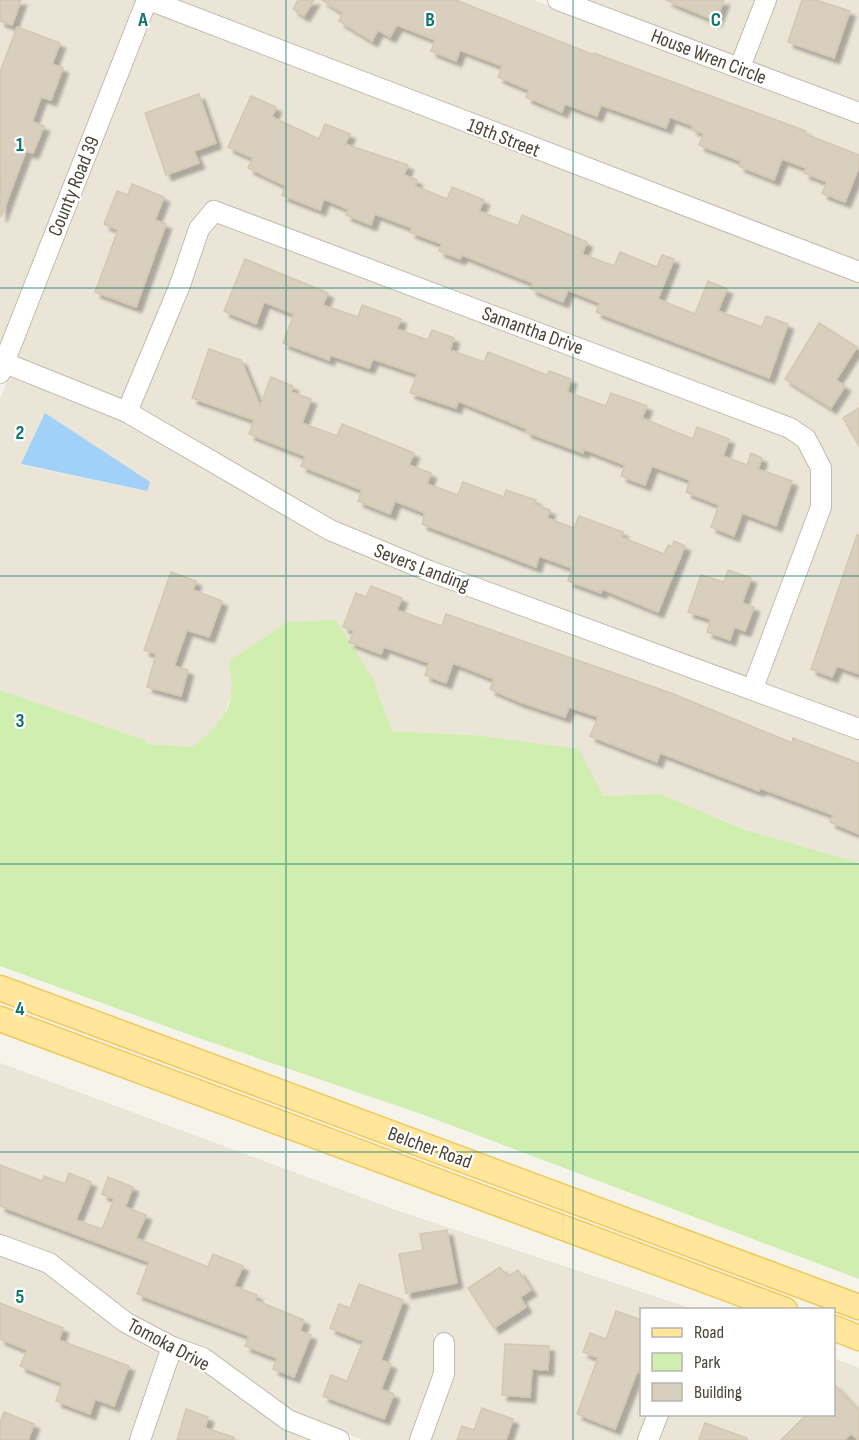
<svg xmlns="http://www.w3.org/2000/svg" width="859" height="1440" viewBox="0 0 859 1440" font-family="'Sofia Sans Condensed',sans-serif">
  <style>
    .residential { fill: #ebe5d7; fill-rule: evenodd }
    .green { fill: #cfeeaf }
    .water { fill: #a1d1f8 }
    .building { fill: #d9cfbe; stroke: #d5c8b0; stroke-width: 1.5; filter: url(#shadow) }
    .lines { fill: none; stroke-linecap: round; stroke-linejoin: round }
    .minor-casing { stroke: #c3bbab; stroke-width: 22 }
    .major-casing { stroke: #f0c95e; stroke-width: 27 }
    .minor { stroke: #fff; stroke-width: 20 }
    .major { stroke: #ffe69a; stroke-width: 24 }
    .grid { fill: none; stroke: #0f766e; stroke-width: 1.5; stroke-opacity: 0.55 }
    .labels { text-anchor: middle; stroke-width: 4.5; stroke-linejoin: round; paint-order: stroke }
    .street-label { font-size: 20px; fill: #4b4437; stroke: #fff }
    .grid-label { font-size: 20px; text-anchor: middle; font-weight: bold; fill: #0f766e; stroke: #fff; stroke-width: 4.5; stroke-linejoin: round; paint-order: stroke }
  </style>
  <defs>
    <filter id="shadow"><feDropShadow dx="5.5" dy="5.5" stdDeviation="1.5" flood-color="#0004"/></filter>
  </defs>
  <rect width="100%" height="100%" fill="#f6f3ea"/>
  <!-- residential -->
  <g class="residential">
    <path d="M0,0h136l-136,347z"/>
    <path d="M172,0h362l203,75 122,47v142z"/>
    <path d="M583,0h172l-21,56z"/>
    <path d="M776,0h83v104l-107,-42z"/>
    <path d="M153,10l706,271v439l-94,-37 65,-176 -37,-87 -36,-15 -540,-202 -27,23 -19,55 -50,119 -105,-42z"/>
    <path d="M218,221l568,214 13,9 13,25v35l-65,173 -315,-114 -98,-41 -196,-113 69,-176z"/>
    <path d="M10,374l113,45 204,118 532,201v125l-116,-34 -83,-35 -57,2 -130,-61 -81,-4 -19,-52 -139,8 -13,36 -28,24 -45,-3 -3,-4 -145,-50v-291zM45,414l101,77 -124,-26z"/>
    <path d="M0,1063l393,146 300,100 -51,1v104l6,1 -10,25h-208l23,-63 -1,-42 -18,-1 1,38 -26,68h-46l-71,-27 -292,-177z"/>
    <path d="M0,1254l44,16 117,81 -31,89h-130z"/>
    <path d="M834,1358l25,10v72h-201l10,-25 166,-1z"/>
    <path d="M178,1359l20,6 118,75h-166z"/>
  </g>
  <!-- green -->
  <path class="green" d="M336,620l37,59 19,52 81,4 106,14 24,47 57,-2 83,35 116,34v416l-435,-164 -234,-80 -190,-69v-276l145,50 3,4 45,3c33,-28 44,-41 36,-86l58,-39z"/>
  <!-- water -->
  <path class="water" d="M45,413l105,69 -3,9 -126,-27z"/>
  <!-- building -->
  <g class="building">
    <path d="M0,0h21l-9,25 -12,-4z"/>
    <path d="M298,0h16l-10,16 -11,-7z"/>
    <path d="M322,0h134l138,55v-2l212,78 -1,3 54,21v12l-14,35 -23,-9 5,-11 -23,-9 2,-5 -24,-9 -8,21 -35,-14 2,-5 -42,-16 5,-11 -12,-5 1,-3 -23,-9 -4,11 -65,-23 -4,11 -32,-12 -3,8 -36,-15 3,-7 -31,-13 4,-11 -42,-16 -4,11 -25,-10 4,-11 -38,-15 -7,12 -12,-7 -6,11 -33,-20 4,-8z"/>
    <path d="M666,0h58l-8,21z"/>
    <path d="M802,0h14l34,11 -16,47 -46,-16z"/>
    <path d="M17,27l43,16 -8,21 11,4 -12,32 -10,-3 -9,25 12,4 -11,27 -7,-2 -25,66 -1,-145z"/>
    <path d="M199,94l17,49 -22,8 5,12 -33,12 -21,-62z"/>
    <path d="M251,96l25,11 -4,10 47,22 6,-15 25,10 -5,10 63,21 -4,10 13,5 -2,6 32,13 5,-12 32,13 -5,11 39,15 4,-11 24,10 41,17 -5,12 32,12 6,-14 37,15 5,-12 12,4 -16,40 37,15 13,-33 19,8 -9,22 44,16 4,-11 22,8 -19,54 -173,-66 4,-9 -32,-13 -5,12 -32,-13 2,-6 -71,-28 -2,4 -21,-8 3,-7 -32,-12 2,-4 -37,-14 -4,11 -25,-10 2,-6 -24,-10 -4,11 -38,-15 4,-9 -38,-18 5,-10 -25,-11z"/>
    <path d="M132,184l32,13 -9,23 11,4 -30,83 -41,-15 23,-62 -14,-6 13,-33 11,4z"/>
    <path d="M245,259l83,34 -5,12 35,12 4,-12 39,14 -4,10 31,11 4,-10 22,8 -4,12 34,12 4,-10 59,23 2,-4 22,8 -4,13 39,14 5,-13 36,13 -5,12 51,21 4,-12 32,12 -6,17 24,9 4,-12 11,5 -4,11 34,12 -16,45 -34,-13 -8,23 -23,-9 8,-22 -33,-13 4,-12 -38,-14 -7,19 -24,-9 4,-11 -41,-16 -1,4 -57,-21 1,-3 -69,-28 -2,7 -46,-15 7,-19 -44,-15 -4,9 -39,-13 -1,5 -46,-17 11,-29 -30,-12 -8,22 -32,-13z"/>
    <path d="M819,323l38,24 -21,33 9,6 -14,22 -46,-29z"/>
    <path d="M209,349l32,11 19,46 11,-29 22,9 -2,6 20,7 -9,24 35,13 5,-12 72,29 -5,12 22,8 -4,11 31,11 5,-13 41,15 2,-7 30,10 -2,4 16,6 -3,8 27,10 5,-12 44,16 -2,5 43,17 4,-9 4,1 2,-5 11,5 -27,66 -56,-23 -1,4 -33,-12 4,-13 -33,-12 -3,11 -114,-43 3,-11 -30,-12 -5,13 -32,-13 4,-11 -61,-24 4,-10 -56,-22 5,-14 -62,-22z"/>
    <path d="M859,408v38l-16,-28z"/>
    <path d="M857,535h2v139l-22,-8 -5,11 -21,-8z"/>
    <path d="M728,570l23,8 -9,25 12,4 -9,24 -11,-4 -4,13 -23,-8 4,-13 -23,-7 13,-37 23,7z"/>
    <path d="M171,572l25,9 -3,9 29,11 -13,36 -22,-7 -13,36 14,4 -7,26 -34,-9 9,-33 -12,-4z"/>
    <path d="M371,586l31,12 -5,12 45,16 4,-12 225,79 121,50 1,-5 66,25v71l-29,-12 3,-7 -73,-27 -1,3 -99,-38 -3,9 -67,-26 8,-19 -29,-10 -4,10 -45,-15 -30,-13 4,-10 -41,-16 -7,20 -21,-8 4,-12 -45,-16 -3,7 -32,-12 5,-11 -11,-4 13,-34 10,4z"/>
    <path d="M0,1165l42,16 2,-5 21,8 4,-11 22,9 -15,38 26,9 12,-30 -12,-5 6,-17 25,10 -8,20 21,8 -10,23 72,29 5,-13 30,12 -9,20 23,9 -2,5 49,20 -4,11 11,4 -17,42 -21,-8 4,-11 -32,-12 4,-10 -112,-42 12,-32 -149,-56z"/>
    <path d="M447,1230l10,53 -51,10 -7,-39 24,-4 -3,-16z"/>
    <path d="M500,1267l7,10 11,-7 13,20 -11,7 6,10 -32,21 -26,-40z"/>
    <path d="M359,1284l44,16 -22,60 10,4 -10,25 13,5 -10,25 -61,-23 8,-21 16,6 16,-40 -33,-13 9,-24 11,4z"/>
    <path d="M0,1303l63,25 -4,12 70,26 -15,40 -19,-7 -5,15 -34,-13 6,-18 -42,-17 7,-16 -27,-11z"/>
    <path d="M616,1311l26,9v46l-3,7 -2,-1 -22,57 -38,-15 21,-56 -15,-6 7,-19 16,6z"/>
    <path d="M505,1344l44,2 -1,24 -16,-1 -2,28 -28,-2z"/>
    <path d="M834,1384l25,27v29l-8,-6 -7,6h-63l26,-26h27z"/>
    <path d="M482,1408l31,11 -7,21h-49l5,-14 12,4z"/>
    <path d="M186,1409l22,8 -3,11 29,9v3h-57z"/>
    <path d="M4,1412l30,12 -6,16h-28v-17z"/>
    <path d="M705,1423l42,15v2h-48z"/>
  </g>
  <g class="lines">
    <defs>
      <g id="minor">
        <path d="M149,0l710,272"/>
        <path d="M558,0l301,113"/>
        <path d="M740,67l26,-67"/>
        <path d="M0,361l127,51 203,118 99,41 430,158"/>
        <path d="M0,373l147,-373"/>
        <path d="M127,412l53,-127 19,-56 15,-18 576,217 16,11 15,29v39l-68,181"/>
        <path d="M0,1245l49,18 76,59 47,25 31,11 85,62 51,20"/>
        <path d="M140,1440l32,-93"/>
        <path d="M420,1440l24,-66v-31"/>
        <path d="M648,1440l10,-26"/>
      </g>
      <g id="major">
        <path d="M0,988l859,319"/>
        <path d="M0,1019l785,291"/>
        <path d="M834,1328l25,10"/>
      </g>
    </defs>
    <!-- minor casing -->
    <use href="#minor" class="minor-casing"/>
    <!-- major casing -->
    <use href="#major" class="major-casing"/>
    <!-- minor -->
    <use href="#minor" class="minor"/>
    <!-- major -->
    <use href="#major" class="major"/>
  </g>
  <!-- grid -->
  <path class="grid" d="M286,0v1440M573,0v1440M0,288h859M0,576h859M0,864h859M0,1152h859"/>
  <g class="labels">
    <!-- street labels -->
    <g class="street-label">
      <text transform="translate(709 56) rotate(21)" y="7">House Wren Circle</text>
      <text transform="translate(504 137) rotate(21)" y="7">19th Street</text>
      <text transform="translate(73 186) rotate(-68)" y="7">County Road 39</text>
      <text transform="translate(533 330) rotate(20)" y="7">Samantha Drive</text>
      <text transform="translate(422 567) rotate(21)" y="7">Severs Landing</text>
      <text transform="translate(430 1147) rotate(20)" y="7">Belcher Road</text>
      <text transform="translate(169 1344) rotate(28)" y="7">Tomoka Drive</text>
    </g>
  </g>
  <g class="grid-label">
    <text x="143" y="26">A</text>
    <text x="430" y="26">B</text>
    <text x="716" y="26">C</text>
    <text x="20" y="151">1</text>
    <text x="20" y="439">2</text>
    <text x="20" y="727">3</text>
    <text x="20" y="1015">4</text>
    <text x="20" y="1303">5</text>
  </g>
  <!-- legend -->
  <rect x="640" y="1308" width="195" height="108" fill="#ffffff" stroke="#b7b4af" stroke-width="1.5"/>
  <rect x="652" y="1328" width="30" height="9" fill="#ffe69a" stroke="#b7b4af" stroke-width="1.5"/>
  <text x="694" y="1338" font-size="18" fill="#4b4437">Road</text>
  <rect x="652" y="1353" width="30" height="18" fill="#cfeeaf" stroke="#b7b4af" stroke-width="1.5"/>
  <text x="694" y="1368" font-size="18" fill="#4b4437">Park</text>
  <rect x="652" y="1383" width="30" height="18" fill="#d9cfbe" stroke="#b7b4af" stroke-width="1.5"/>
  <text x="694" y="1398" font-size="18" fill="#4b4437">Building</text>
</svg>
